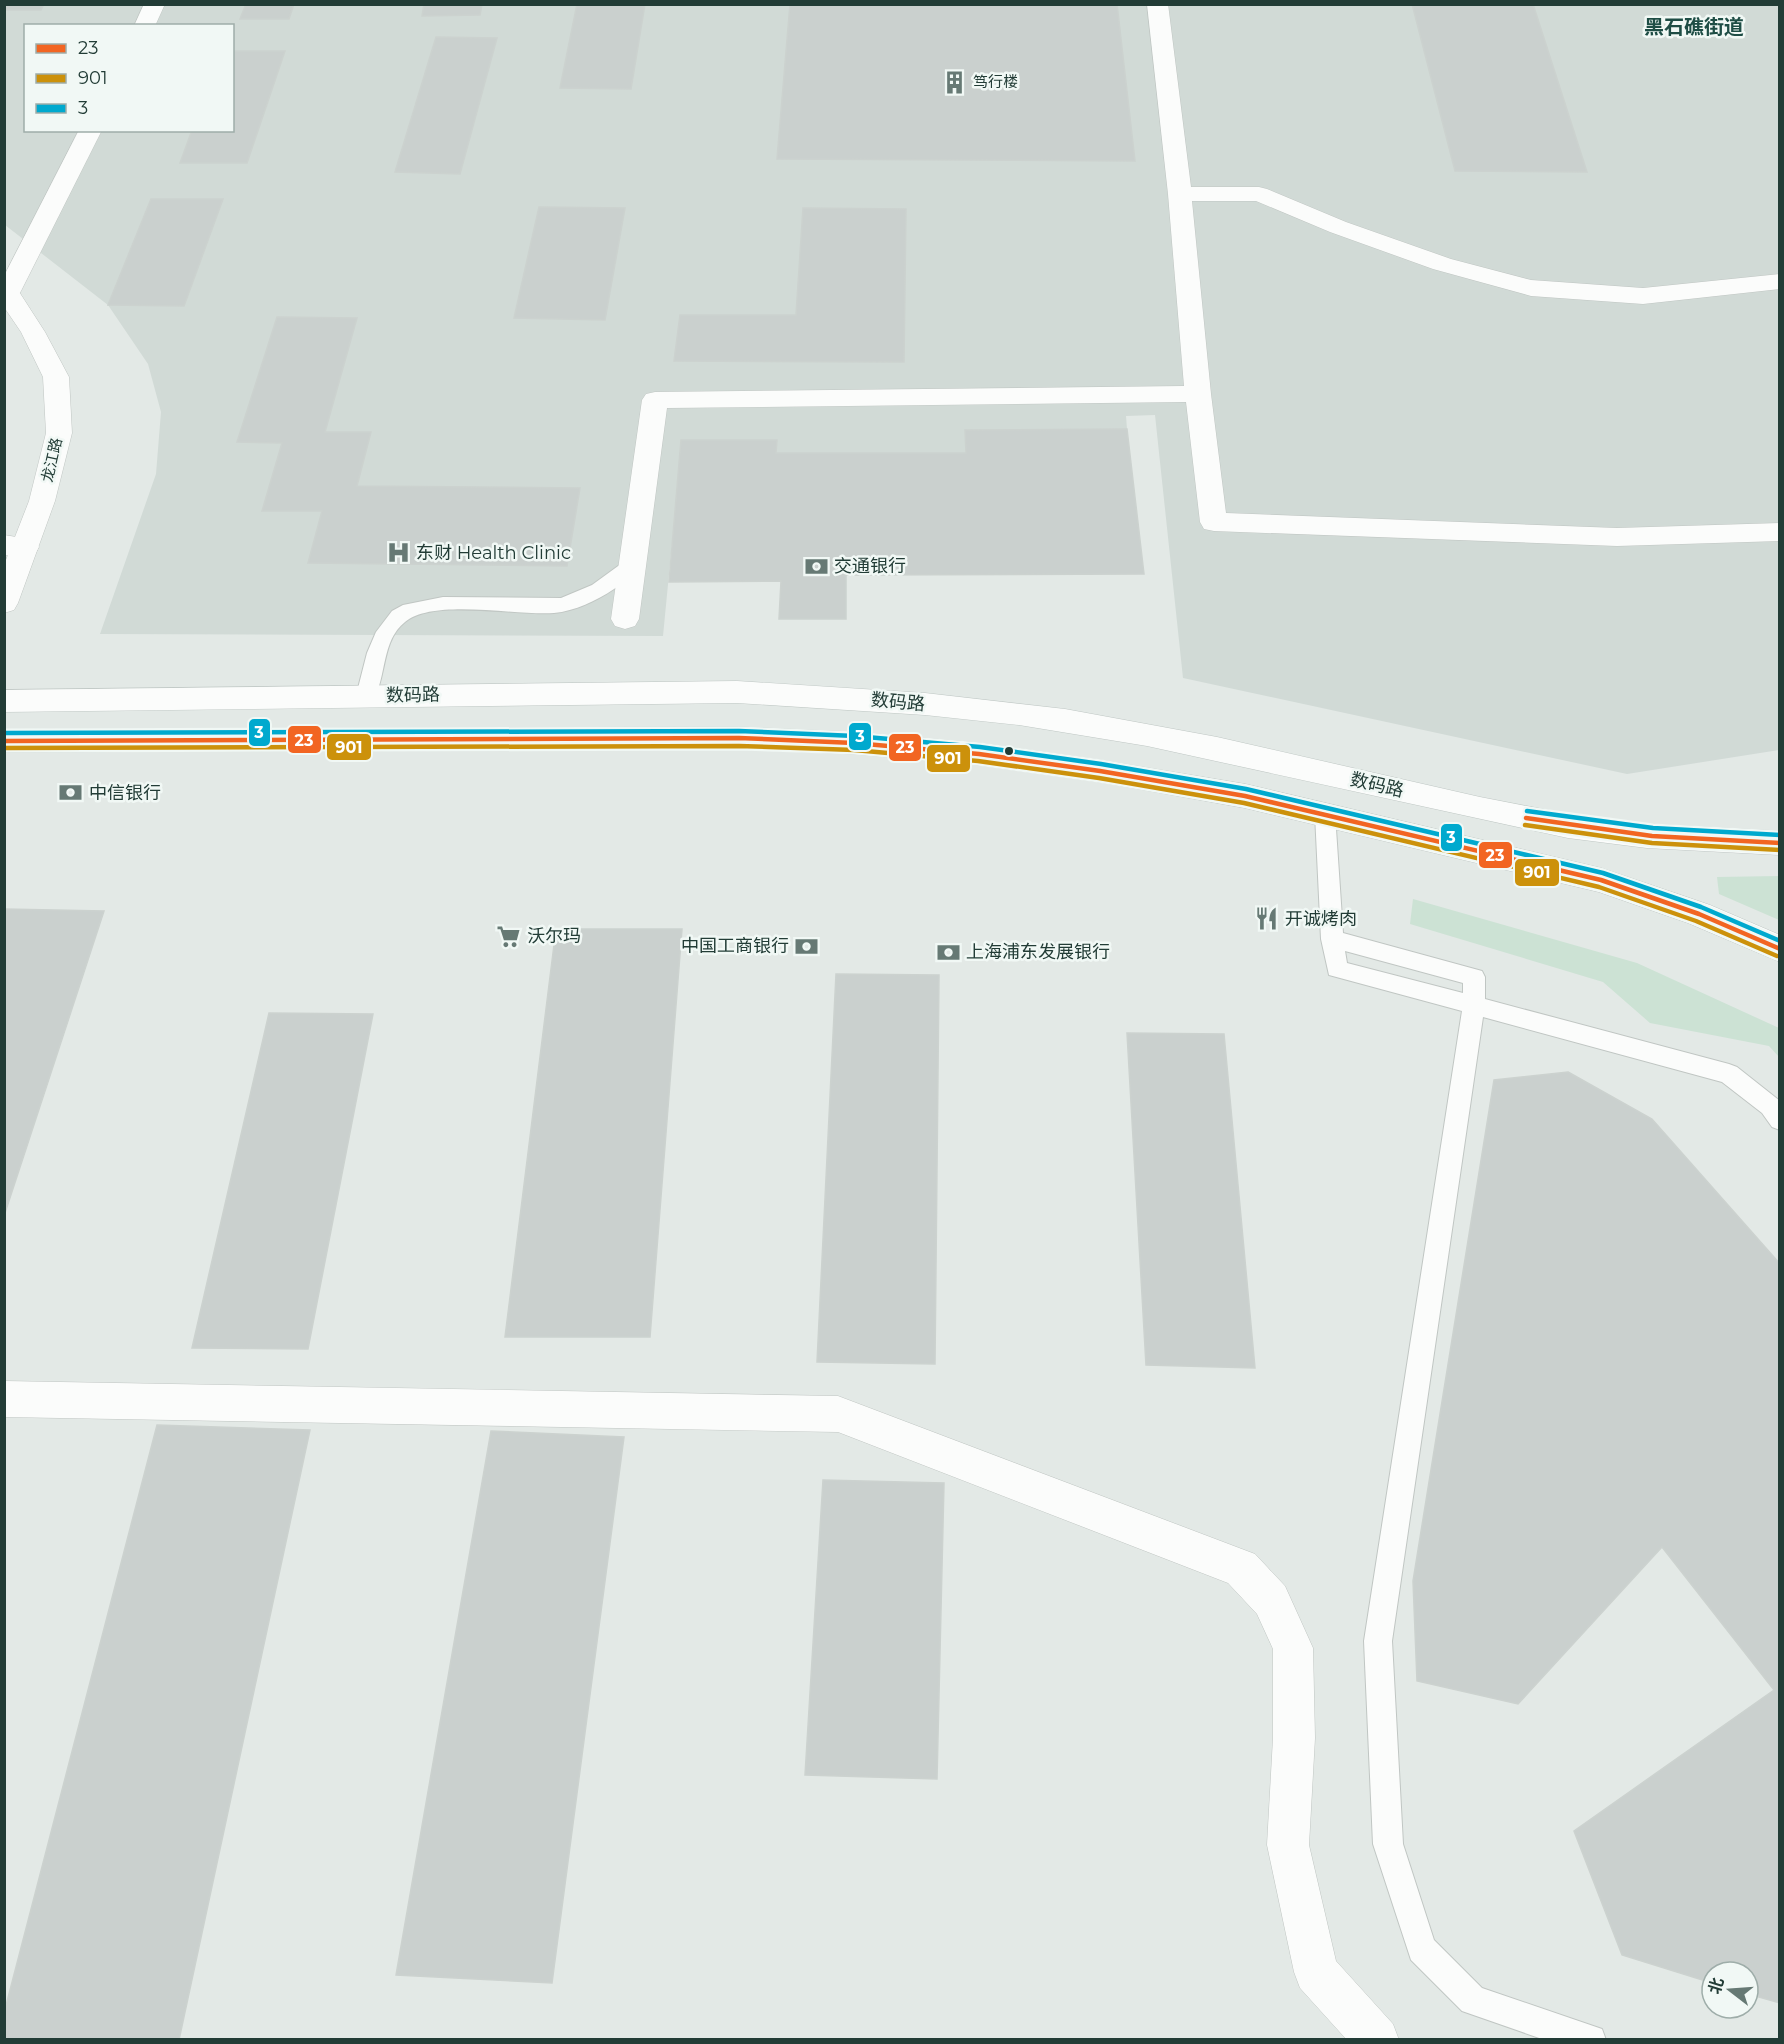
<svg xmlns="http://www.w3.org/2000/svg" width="1784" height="2044" viewBox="0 0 1784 2044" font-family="Montserrat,'Noto Sans SC',sans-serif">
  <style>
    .built { fill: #d1dad6; fill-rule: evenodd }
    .green { fill: #cce2d4 }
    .building { fill: #cad0ce; stroke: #ccd2cf; stroke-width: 1.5 }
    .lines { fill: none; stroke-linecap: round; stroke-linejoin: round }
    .service-casing { stroke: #c0c6c3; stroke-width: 2 }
    .minor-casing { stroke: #c0c6c3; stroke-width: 1 }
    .tertiary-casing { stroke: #c0c6c3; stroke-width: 1 }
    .secondary-casing { stroke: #bfc7c4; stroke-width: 1 }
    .service { fill: #fbfcfb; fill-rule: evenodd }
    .minor { fill: #fbfcfb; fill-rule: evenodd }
    .tertiary { fill: #fbfcfb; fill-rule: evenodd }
    .secondary { fill: #fbfcfb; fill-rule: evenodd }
    .bus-1-casing { stroke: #f1f8f5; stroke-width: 9 }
    .bus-2-casing { stroke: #f1f8f5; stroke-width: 9 }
    .bus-3-casing { stroke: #f1f8f5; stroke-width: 9 }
    .bus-1 { stroke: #f26522; stroke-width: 4.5 }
    .bus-2 { stroke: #cc910b; stroke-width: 4.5 }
    .bus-3 { stroke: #00a9ce; stroke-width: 4.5 }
    .bus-dot { fill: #223c36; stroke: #f1f8f5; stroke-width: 2 }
    .labels { text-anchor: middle; stroke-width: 5; stroke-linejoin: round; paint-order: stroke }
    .far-poi-label { font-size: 15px; fill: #223c36; stroke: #f1f8f5; text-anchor: start }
    .far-street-label { font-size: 15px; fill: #223c36; stroke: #f1f8f5 }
    .poi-label { font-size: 18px; fill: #223c36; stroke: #f1f8f5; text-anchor: start }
    .street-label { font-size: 18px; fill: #223c36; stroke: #f1f8f5 }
    .far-district-label { font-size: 20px; font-weight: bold; fill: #1e4d45; stroke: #f1f8f5 }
    .line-badge { stroke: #f1f8f5; stroke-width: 2 }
    .badge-label { font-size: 16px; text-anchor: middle; font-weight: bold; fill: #fff }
  </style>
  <rect width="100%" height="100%" fill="#e3e9e6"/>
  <!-- built -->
  <path class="built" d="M4,5h1775v745l-152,24 -444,-96 -28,-263 -29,1 1,13 -162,1 1,23h-190l1,-12 -95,-1 -19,196 -563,-2 56,-160 5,-62 -13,-48 -40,-59 -103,-80zM26,26h206v104h-206z"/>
  <!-- green -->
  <g class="green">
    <path d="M1779,876v44l-60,-26 -2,-17z"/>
    <path d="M1413,899l224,64 142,65v29l-10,-11 -119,-23 -47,-41 -193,-58z"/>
  </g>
  <!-- building -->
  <g class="building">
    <path d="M4,4h40l-3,6h-37z"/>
    <path d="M246,4h48l-5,15h-49z"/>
    <path d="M424,4h58l-2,11 -58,1z"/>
    <path d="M577,4h68l-14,85 -71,-1z"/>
    <path d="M790,4h327l18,157 -358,-2z"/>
    <path d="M1412,4h121l54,168 -132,-1z"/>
    <path d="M436,37l61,1 -37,136 -65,-2z"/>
    <path d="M232,51h53l-38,112h-67l12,-33h40z"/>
    <path d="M151,199h72l-39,107 -76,-1z"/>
    <path d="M539,207l86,1 -20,112 -91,-2z"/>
    <path d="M803,208l103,1 -2,153 -230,-1 6,-46h116z"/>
    <path d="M277,317l80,1 -32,114h46l-14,54 223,2 -13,78 -259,-3 14,-52h-60l20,-68 -45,-1z"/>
    <path d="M1127,429l17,145 -298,1v44h-67l2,-38 -112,1 12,-142h96l-1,13h190l-1,-23z"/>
    <path d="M4,909l100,2 -100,305z"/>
    <path d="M556,929h126l-32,408h-145z"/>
    <path d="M836,974l103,1 -4,389 -118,-2z"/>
    <path d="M269,1013l104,1 -65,335 -116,-1z"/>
    <path d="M1127,1033l97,1 31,334 -109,-3z"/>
    <path d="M1568,1072l84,47 128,145v739l-32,-9v-22h-36v11l-90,-28 -48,-124 200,-141 -112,-143 -144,157 -101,-23 -4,-100 81,-501z"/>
    <path d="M157,1425l153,5 -131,610h-175v-27z"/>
    <path d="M491,1431l133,6 -72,546 -156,-8z"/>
    <path d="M823,1480l121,3 -7,296 -132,-4z"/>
  </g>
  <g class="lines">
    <defs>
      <g id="service">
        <path d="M632,559l7,2 2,5c-5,10 -18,17 -27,23 -18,12 -39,22 -60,24 -37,3 -120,-15 -149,9 -24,19 -18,54 -32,79l-7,2 -7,-2 -3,-5 11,-43 9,-21 16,-21 11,-6 40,-8 118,1 31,-13 33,-24z"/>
        <path d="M1325,806l7,2 3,6 8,119 139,38 3,6v22l244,65 8,3 43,34v29l-8,-3 -10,-14 -40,-31 -239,-65 -91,624 11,203 31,96 48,48 120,41 4,11h-61l-83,-29 -51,-51 -38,-116 -9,-203 98,-630 -133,-36 -8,-36 -6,-125 3,-6zM1345,951l118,32v10l-116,-30z"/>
      </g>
      <g id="minor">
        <path d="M144,4h21l-10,22h-21z"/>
        <path d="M1147,4h21l23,183h68l8,2 79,33 105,37 80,21 112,8 137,-14v15l-137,15 -112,-8 -98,-27 -103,-37 -74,-31h-64l19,193 15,119 391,15 163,-5v18l-163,5 -403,-15 -10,-2 -4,-7 -14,-120 -519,6 -28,211 -4,7 -10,3 -10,-3 -4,-7 31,-219 4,-6 9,-2 529,-6 -16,-192z"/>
        <path d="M79,130h23l-81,161 -3,5 -14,1v-21z"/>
        <path d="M4,535l31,5 4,7 -4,7 -10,3 -21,-2z"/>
        <path d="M4,1381l834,15 417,158 30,32 28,62 2,90 -6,107 27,116 57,63 6,16h-52l-47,-52 -6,-16 -27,-127 6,-107v-89l-16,-35 -29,-31 -390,-151 -834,-15z"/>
      </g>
      <path id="tertiary" d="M4,280l9,2 3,5 29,45 24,45 3,56 -17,68 -37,102 -4,7 -10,3v-48l25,-64 17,-68 -3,-56 -22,-45 -17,-25z"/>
      <g id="secondary">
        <path d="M737,681l188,12 140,16 152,28 263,60 88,17 79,10 133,7v24l-133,-7 -79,-10 -421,-92 -128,-21 -94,-10 -188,-12 -733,9v-22z"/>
        <path d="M739,727l115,5 125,11 121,17 145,24 356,84 109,37 70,30v27l-92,-39 -89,-31 -354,-84 -145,-26 -121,-17 -125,-11 -115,-5 -735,3v-22z"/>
      </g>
    </defs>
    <!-- service casing -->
    <use href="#service" class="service-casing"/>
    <!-- minor casing -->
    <use href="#minor" class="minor-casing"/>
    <!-- tertiary casing -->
    <use href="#tertiary" class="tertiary-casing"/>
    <!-- secondary casing -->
    <use href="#secondary" class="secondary-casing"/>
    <!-- service -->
    <use href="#service" class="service"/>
    <!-- minor -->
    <use href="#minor" class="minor"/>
    <!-- tertiary -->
    <use href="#tertiary" class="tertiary"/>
    <!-- secondary -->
    <use href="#secondary" class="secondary"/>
    <defs>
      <g id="bus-1">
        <path d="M4,741l735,-3 115,5 125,11 121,17 145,25 356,84 98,34 81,35"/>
        <path d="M1526,818l126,18 128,7"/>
      </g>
      <g id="bus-2">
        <path d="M4,748l735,-2 115,4 124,11 121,17 145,25 355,84 97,34 81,35"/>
        <path d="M1525,825l127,18 128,7"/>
      </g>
      <g id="bus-3">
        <path d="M4,733l735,-2 116,5 125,11 121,17 145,25 357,84 98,34 79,34"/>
        <path d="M1527,811l126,17 127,7"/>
      </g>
    </defs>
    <!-- bus-1 casing -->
    <use href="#bus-1" class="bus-1-casing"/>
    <!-- bus-2 casing -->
    <use href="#bus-2" class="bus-2-casing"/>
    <!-- bus-3 casing -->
    <use href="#bus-3" class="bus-3-casing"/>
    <!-- bus-1 -->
    <use href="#bus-1" class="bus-1"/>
    <!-- bus-2 -->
    <use href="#bus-2" class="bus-2"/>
    <!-- bus-3 -->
    <use href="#bus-3" class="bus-3"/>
  </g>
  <!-- icons -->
  <defs>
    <symbol id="building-bare" viewBox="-9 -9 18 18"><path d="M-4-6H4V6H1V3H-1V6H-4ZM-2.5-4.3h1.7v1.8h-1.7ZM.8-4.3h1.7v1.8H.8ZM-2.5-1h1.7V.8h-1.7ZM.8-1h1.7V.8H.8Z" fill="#667974" stroke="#f1f8f5" stroke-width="2.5" paint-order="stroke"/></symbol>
    <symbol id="hospital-bare" viewBox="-9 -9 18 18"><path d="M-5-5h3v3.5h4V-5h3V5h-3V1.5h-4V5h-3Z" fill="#667974" stroke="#f1f8f5" stroke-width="2.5" paint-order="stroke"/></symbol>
    <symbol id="bank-bare" viewBox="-9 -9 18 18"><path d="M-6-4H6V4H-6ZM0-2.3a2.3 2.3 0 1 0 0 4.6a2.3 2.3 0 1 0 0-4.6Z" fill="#667974" stroke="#f1f8f5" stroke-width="2.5" paint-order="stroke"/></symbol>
    <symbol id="restaurant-bare" viewBox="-9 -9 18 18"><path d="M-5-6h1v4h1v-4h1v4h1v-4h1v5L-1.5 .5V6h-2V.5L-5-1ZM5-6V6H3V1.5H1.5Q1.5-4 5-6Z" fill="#667974" stroke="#f1f8f5" stroke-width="2.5" paint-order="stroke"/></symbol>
    <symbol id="supermarket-bare" viewBox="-9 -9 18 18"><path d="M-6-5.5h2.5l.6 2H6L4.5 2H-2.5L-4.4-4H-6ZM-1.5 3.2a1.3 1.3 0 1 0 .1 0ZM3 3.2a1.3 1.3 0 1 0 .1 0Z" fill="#667974" stroke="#f1f8f5" stroke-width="2.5" paint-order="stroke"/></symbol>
  </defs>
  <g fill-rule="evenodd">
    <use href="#building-bare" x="938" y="66" width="33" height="33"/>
    <use href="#hospital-bare" x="382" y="536" width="33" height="33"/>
    <use href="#bank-bare" x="800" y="550" width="33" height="33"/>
    <use href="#bank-bare" x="54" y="776" width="33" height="33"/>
    <use href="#restaurant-bare" x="1250" y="902" width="33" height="33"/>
    <use href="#supermarket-bare" x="492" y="920" width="33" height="33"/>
    <use href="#bank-bare" x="790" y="930" width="33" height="33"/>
    <use href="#bank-bare" x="932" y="936" width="33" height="33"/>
  </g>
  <!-- markers -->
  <circle class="bus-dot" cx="1009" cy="751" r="5"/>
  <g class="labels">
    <!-- far-poi labels -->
    <g class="far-poi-label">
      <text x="973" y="87">笃行楼</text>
    </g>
    <!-- far-street labels -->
    <g class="far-street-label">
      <text transform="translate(52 460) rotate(-77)" y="5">龙江路</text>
    </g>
    <!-- poi labels -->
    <g class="poi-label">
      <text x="416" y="559">东财 Health Clinic</text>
      <text x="834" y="572">交通银行</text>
      <text x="89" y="799">中信银行</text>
      <text x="1285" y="925">开诚烤肉</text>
      <text x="527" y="942">沃尔玛</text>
      <text x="789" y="952" text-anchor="end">中国工商银行</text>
      <text x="966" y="958">上海浦东发展银行</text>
    </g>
    <!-- street labels -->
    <g class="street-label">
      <text transform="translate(413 695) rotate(-1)" y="6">数码路</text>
      <text transform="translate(898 702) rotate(5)" y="6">数码路</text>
      <text transform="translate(1377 785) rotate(13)" y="6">数码路</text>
    </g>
    <!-- far-district labels -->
    <g class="far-district-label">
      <text x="1694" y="34">黑石礁街道</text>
    </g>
  </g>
  <g class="line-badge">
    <rect x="248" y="718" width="23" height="29" rx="6" fill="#00a9ce"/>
    <rect x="848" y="722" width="24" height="29" rx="6" fill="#00a9ce"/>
    <rect x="287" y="725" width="35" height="29" rx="6" fill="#f26522"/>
    <rect x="326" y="733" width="46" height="28" rx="6" fill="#cc910b"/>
    <rect x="888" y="733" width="34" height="29" rx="6" fill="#f26522"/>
    <rect x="926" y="744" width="45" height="29" rx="6" fill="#cc910b"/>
    <rect x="1440" y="823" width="23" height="29" rx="6" fill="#00a9ce"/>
    <rect x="1478" y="841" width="35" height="28" rx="6" fill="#f26522"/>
    <rect x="1514" y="858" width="46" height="29" rx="6" fill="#cc910b"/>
  </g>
  <g class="badge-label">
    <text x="259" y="738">3</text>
    <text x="860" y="742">3</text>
    <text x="304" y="746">23</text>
    <text x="349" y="753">901</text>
    <text x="905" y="753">23</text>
    <text x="948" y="764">901</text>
    <text x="1451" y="843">3</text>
    <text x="1495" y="861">23</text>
    <text x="1537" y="878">901</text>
  </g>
  <!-- border -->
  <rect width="1784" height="2044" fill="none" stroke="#223c36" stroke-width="12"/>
  <!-- legend -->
  <rect x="24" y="24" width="210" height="108" fill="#f1f8f5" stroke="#9eada9" stroke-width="1.5"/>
  <rect x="36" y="44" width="30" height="9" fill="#f26522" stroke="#9eada9" stroke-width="1.5"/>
  <text x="78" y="54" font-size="18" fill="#223c36">23</text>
  <rect x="36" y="74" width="30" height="9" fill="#cc910b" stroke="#9eada9" stroke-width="1.5"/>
  <text x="78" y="84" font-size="18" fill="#223c36">901</text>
  <rect x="36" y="104" width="30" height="9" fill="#00a9ce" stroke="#9eada9" stroke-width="1.5"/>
  <text x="78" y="114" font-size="18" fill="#223c36">3</text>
  <!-- north arrow -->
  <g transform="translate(1730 1990) rotate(287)"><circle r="28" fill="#f1f8f5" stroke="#9eada9" stroke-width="1.5"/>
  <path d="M0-4.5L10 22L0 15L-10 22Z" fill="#667974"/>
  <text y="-9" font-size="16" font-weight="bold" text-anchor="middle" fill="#223c36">北</text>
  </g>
</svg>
